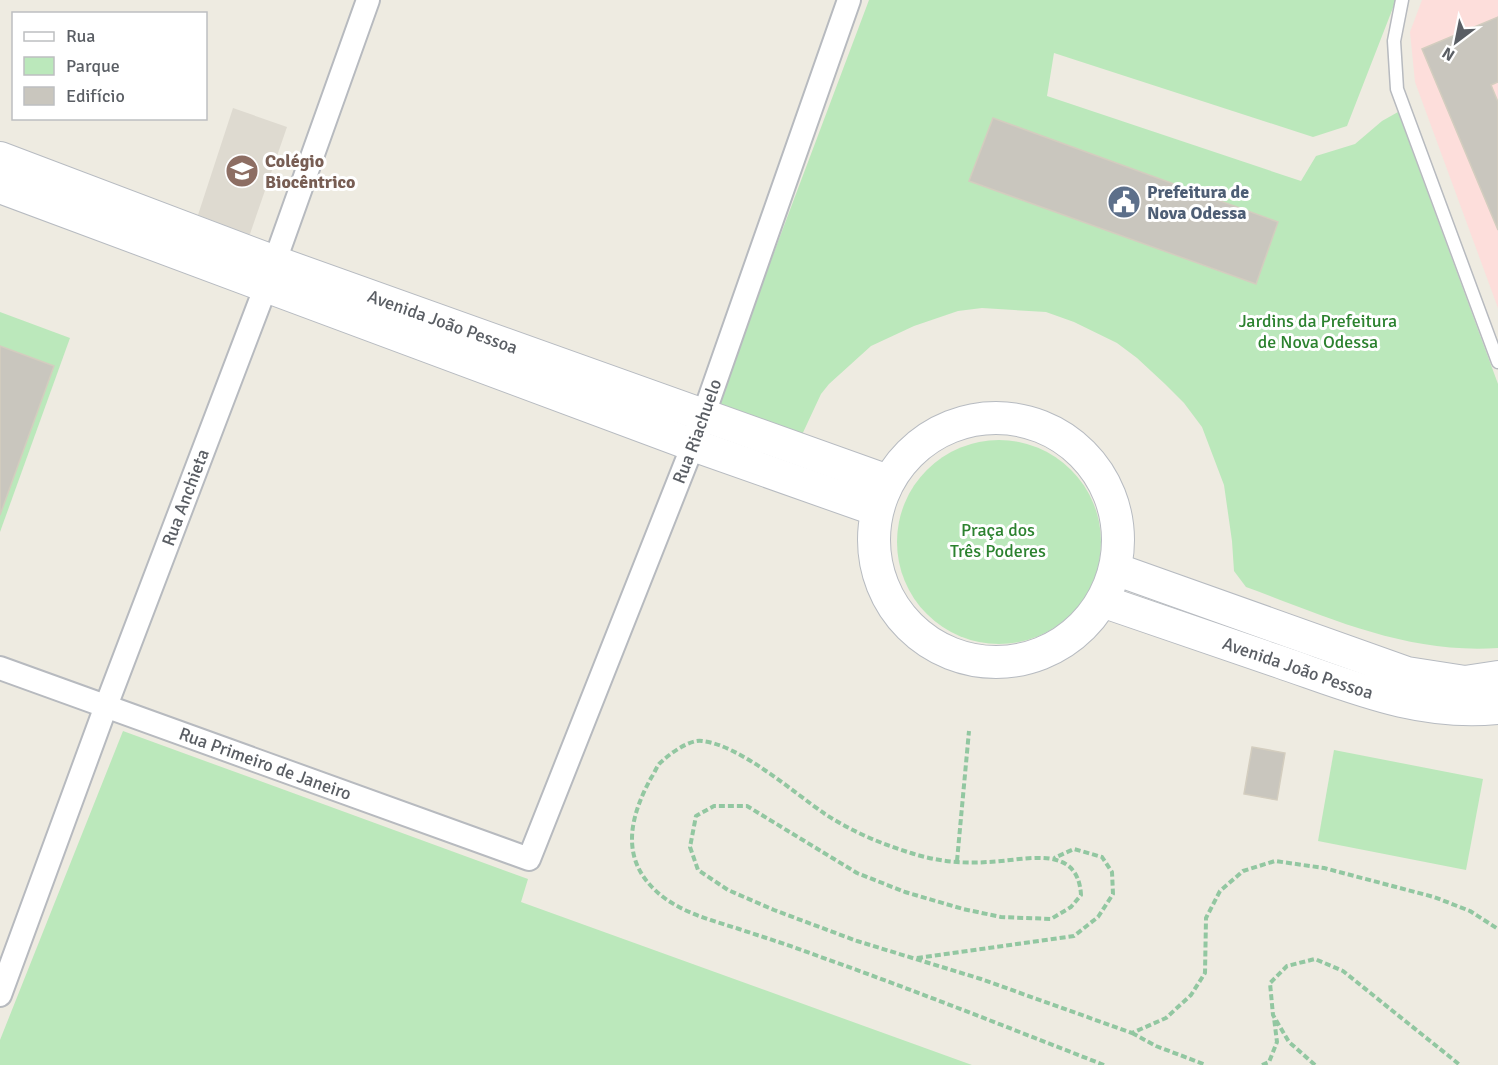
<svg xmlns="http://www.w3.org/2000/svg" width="1498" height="1065" viewBox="0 0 1498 1065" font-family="Signika,sans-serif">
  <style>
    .education { fill: #dedad0 }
    .medical { fill: #fddedb }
    .green { fill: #bbe8bb }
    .building { fill: #c9c6be; stroke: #d3cdbf; stroke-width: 1.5 }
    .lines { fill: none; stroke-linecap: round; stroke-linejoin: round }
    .service-casing { stroke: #b7babf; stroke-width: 15 }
    .minor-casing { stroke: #b7babf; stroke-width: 26 }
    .secondary-casing { stroke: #b7bbc1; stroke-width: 34 }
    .path { stroke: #92c7a1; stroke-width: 4; stroke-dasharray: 6 3; stroke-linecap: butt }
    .service { stroke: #fff; stroke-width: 12 }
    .minor { stroke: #fff; stroke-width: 22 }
    .secondary { stroke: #fff; stroke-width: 32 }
    .labels { text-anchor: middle; stroke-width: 6; stroke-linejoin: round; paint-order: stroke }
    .education-label { font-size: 18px; font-weight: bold; fill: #785e54; stroke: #fff; text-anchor: start }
    .service-label { font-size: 18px; font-weight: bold; fill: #4e5e75; stroke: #fff; text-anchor: start }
    .park-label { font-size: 18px; fill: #2c822f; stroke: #fff }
    .street-label { font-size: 18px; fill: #5a5e64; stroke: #fff }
  </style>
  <rect width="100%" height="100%" fill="#eeebe1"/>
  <!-- education -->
  <path class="education" d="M233,108l54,19 -36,104 -1,3h-4l-48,-19z"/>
  <!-- medical -->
  <path class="medical" d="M1422,0h76v308l-83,-226 -5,-50z"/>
  <!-- green -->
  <g class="green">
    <path d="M869,0h527l-49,126 -34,11 -259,-84 -7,43 254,85 15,-25 39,-12 27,-23 16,-9 100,272v264c-92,6 -168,-30 -252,-61l-12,-16 -2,-30 -8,-56 -22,-58 -18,-24 -19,-19 -28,-26 -20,-15 -43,-21 -28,-10 -64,-4 -24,3 -44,15 -43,20 -42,38 -8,10 -21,45 -85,-30z"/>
    <path d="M0,312l70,26 -70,194z"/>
    <circle cx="999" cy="542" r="102"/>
    <path d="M123,731l405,148 -7,23 451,163h-972v-25z"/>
    <path d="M1334,750l149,29 -17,91 -148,-29z"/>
  </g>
  <!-- building -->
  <g class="building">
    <path d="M1498,17v65l-7,3 7,17v128l-76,-181z"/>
    <path d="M993,118l285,104 -22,62 -287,-103z"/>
    <path d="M0,346l54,20 -54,149z"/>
    <path d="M1252,747l33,6 -8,47 -33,-6z"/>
  </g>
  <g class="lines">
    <defs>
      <path id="service" d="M1402,0l-8,41 3,48 101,273"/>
      <g id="minor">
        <path id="s1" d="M0,668l529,191 164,-414 156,-445"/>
        <path id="s2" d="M0,995l106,-289 160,-420 102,-286"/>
      </g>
      <g id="secondary">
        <path id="s3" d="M0,158l275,104 613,219"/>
        <path d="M0,187l693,258 184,65"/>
        <circle cx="996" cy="540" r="122"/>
        <path d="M1115,569l292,104 58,9 33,-5"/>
        <path id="s4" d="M1102,601c60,21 119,41 178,61 73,25 139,54 218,46"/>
      </g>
    </defs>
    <!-- service casing -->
    <use href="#service" class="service-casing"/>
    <!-- minor casing -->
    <use href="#minor" class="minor-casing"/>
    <!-- secondary casing -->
    <use href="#secondary" class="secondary-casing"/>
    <!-- path -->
    <g class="path">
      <path d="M957,861l12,-130"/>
      <path d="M917,958l157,-22 24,-19 15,-23 -1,-22 -10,-15 -28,-8 -20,9"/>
      <path d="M1132,1033l24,13 50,19"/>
      <path d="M1104,1065c-95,-37 -190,-75 -286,-109 -26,-10 -52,-18 -79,-27 -31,-10 -65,-18 -88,-43 -31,-33 -19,-73 0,-108 3,-4 5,-10 8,-14 9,-9 30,-25 43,-23 38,4 91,51 123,73 26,17 56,30 86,39 24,8 51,11 77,9 35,-1 90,-20 93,33l-10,12 -20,12 -50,-2 -38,-8 -58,-17 -48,-19 -110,-67h-33l-18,10 -6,31 8,23 30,20 46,20 83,31 124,38 151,54 34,-15 25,-23 14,-22 1,-55 14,-27 23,-20 32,-10 49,7 110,29 36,14 28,18"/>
      <path d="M1262,1065l7,-3 8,-20 -3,-24"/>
      <path d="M1315,1065l-26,-23 -16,-27 -3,-32 17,-17 28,-7 28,12 117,94"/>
    </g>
    <!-- service -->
    <use href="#service" class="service"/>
    <!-- minor -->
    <use href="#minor" class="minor"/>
    <!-- secondary -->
    <use href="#secondary" class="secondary"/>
  </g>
  <!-- icons -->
  <defs>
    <symbol id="school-disc" viewBox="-11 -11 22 22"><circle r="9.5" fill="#8d6e63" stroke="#fff"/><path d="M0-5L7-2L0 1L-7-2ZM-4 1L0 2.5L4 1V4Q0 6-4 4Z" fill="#fff"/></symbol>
    <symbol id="civic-disc" viewBox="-11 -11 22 22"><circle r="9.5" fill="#5c6f8a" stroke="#fff"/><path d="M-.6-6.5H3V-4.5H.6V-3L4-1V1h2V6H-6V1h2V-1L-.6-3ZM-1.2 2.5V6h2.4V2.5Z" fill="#fff"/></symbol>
  </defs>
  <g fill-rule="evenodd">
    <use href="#school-disc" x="223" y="152" width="38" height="38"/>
    <use href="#civic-disc" x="1105" y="183" width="38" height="38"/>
  </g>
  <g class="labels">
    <!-- education labels -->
    <g class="education-label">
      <text x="265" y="167">Colégio<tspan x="265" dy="21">Biocêntrico</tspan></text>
    </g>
    <!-- service labels -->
    <g class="service-label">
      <text x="1147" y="198">Prefeitura de<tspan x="1147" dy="21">Nova Odessa</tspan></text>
    </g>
    <!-- park labels -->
    <g class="park-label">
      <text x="1318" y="327">Jardins da Prefeitura<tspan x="1318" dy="21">de Nova Odessa</tspan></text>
      <text x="998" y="536">Praça dos<tspan x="998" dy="21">Três Poderes</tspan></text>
    </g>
    <!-- street labels -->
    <g class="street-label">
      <text dy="6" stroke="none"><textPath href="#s3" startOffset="472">Avenida João Pessoa</textPath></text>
      <text dy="6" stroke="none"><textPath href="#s1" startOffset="1022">Rua Riachuelo</textPath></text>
      <text dy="6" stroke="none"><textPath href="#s2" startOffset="531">Rua Anchieta</textPath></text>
      <text dy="6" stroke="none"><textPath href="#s4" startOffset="207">Avenida João Pessoa</textPath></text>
      <text dy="6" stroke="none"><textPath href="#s1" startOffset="282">Rua Primeiro de Janeiro</textPath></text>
    </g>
  </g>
  <!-- legend -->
  <rect x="12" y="12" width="195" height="108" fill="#ffffff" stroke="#bdbfc1" stroke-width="1.5"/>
  <rect x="24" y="32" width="30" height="9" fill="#ffffff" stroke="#bdbfc1" stroke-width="1.5"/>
  <text x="66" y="42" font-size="18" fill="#5a5e64">Rua</text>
  <rect x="24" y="57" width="30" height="18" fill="#bbe8bb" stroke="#bdbfc1" stroke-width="1.5"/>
  <text x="66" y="72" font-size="18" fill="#5a5e64">Parque</text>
  <rect x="24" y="87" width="30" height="18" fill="#c9c6be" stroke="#bdbfc1" stroke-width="1.5"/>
  <text x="66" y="102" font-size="18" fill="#5a5e64">Edifício</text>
  <!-- north arrow -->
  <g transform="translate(1456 42) rotate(212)" stroke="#ffffff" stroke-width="4.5" paint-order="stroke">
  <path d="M0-4.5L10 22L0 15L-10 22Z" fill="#5a5e64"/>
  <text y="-9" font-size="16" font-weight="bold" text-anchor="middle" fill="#5a5e64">N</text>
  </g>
</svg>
